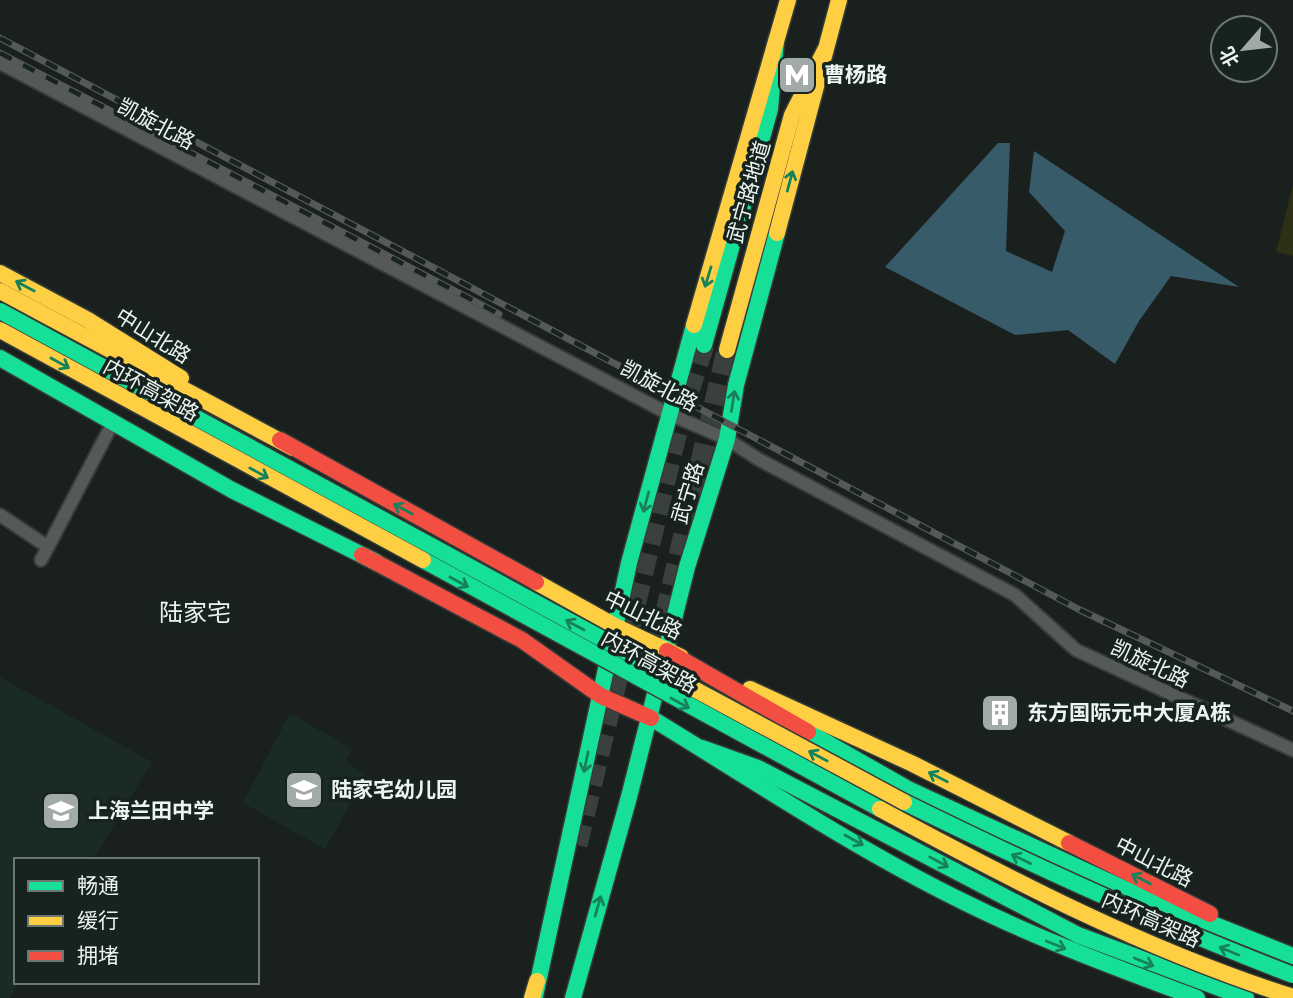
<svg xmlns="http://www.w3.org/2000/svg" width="1293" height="998" viewBox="0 0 1293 998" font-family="Figtree,'Noto Sans SC',sans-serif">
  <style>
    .built { fill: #1a2b25 }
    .pitch { fill: #2d3015 }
    .water { fill: #375b69 }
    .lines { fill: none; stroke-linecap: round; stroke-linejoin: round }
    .highway-tunnel { stroke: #3a403d; stroke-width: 21; stroke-dasharray: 21 10; stroke-linecap: butt }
    .street-casing { stroke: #373c39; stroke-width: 16 }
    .fast-casing { stroke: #373c39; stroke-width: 19 }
    .slow-casing { stroke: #373c39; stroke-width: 19 }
    .jam-casing { stroke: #373c39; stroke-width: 19 }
    .street { stroke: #555a58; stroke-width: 12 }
    .fast { stroke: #16e098; stroke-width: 16 }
    .slow { stroke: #ffcf43; stroke-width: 16 }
    .jam { stroke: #f24e42; stroke-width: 16 }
    .rail-casing { stroke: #555957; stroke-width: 7 }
    .rail { stroke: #17231e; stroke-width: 4.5; stroke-dasharray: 13; stroke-linecap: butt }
    .fast-bridge-casing { stroke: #373c39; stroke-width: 19; stroke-linecap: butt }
    .slow-bridge-casing { stroke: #373c39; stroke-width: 19; stroke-linecap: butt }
    .fast-bridge { stroke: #16e098; stroke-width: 16 }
    .slow-bridge { stroke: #ffcf43; stroke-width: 16 }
    .oneway { stroke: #16825b }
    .labels { text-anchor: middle; stroke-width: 7; stroke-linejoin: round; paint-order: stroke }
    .poi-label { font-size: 21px; font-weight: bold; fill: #ecf4f1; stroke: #17231e; text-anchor: start }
    .street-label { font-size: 21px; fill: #ecf4f1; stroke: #17231e }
    .quarter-label { font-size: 24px; fill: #ecf4f1; stroke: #17231e }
  </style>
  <rect width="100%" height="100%" fill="#1a201d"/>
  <!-- built -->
  <g class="built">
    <path d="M0,677l152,85 -59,98h-77v122h3l-9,16h-10z"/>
    <path d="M290,713l62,36 -6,12 20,15 -41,73 -82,-46z"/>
  </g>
  <!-- pitch -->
  <path class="pitch" d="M1293,185v71l-17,-4z"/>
  <!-- water -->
  <path class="water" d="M998,143h12l-4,108 46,21 13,-41 -36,-39 5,-41 205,136 -68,-11 -32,45 -24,43 -47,-34 -53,5 -130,-68z"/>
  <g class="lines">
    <!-- highway-tunnel -->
    <g class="highway-tunnel">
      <path d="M658,646l69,-296"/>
      <path d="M577,845l104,-430 23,-70"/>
    </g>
    <defs>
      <g id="street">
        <path d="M0,63l669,351 58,25 31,20 257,136 61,55 217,100"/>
        <path d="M0,515l48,32 60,-115"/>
        <path d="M41,560l7,-13"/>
      </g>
      <g id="fast">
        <path d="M704,345l66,-236 6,-68"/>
        <path d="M0,358l232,132 144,72"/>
        <path d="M651,718c102,62 203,130 311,183 76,38 155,67 235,97"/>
        <path d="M808,732l100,57 219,101 166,66"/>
        <path d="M702,748l56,20 320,167 168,63"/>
        <path d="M535,996l94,-433 65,-238"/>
        <path d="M573,998l56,-201 58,-230 40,-128 9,-54 41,-152"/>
      </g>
      <g id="slow">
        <path d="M777,233l62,-233"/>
        <path d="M0,273l88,47 93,58"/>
        <path d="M0,291l293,157"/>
        <path d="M694,325l94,-325"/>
        <path d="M727,350l65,-235 33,-65"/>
        <path d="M536,582l79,44 66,31"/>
        <path d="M750,689l163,75 156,79"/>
        <path d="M532,998l5,-17"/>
      </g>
      <g id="jam">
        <path d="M280,440l256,142"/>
        <path d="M362,555l160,85 79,56 50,22"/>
        <path d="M667,651l141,81"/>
        <path d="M1069,843l141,71"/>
      </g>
    </defs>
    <!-- street casing -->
    <use href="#street" class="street-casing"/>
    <!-- fast casing -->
    <use href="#fast" class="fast-casing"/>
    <!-- slow casing -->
    <use href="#slow" class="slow-casing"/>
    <!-- jam casing -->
    <use href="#jam" class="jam-casing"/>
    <!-- street -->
    <use href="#street" class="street"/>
    <!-- fast -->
    <use href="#fast" class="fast"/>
    <!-- slow -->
    <use href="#slow" class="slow"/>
    <!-- jam -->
    <use href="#jam" class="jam"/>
    <defs>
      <g id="rail">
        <path d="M0,38l1080,572 213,101"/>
        <path d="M0,53l499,261"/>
      </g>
    </defs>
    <!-- rail casing -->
    <use href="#rail" class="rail-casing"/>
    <!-- rail -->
    <use href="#rail" class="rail"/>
    <defs>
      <g id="fast-bridge">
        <path d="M0,311l696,379"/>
        <path d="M423,560l457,249"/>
        <path d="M904,802c128,63 256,122 389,173"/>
      </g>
      <g id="slow-bridge">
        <path d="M0,330l423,230"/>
        <path d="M696,690l208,112"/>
        <path d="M880,809c133,72 268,142 413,188"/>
      </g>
    </defs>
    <!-- fast-bridge casing -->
    <use href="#fast-bridge" class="fast-bridge-casing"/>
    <!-- slow-bridge casing -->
    <use href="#slow-bridge" class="slow-bridge-casing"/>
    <!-- fast-bridge -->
    <use href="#fast-bridge" class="fast-bridge"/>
    <!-- slow-bridge -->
    <use href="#slow-bridge" class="slow-bridge"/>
  </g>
  <!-- one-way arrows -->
  <defs><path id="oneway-shaft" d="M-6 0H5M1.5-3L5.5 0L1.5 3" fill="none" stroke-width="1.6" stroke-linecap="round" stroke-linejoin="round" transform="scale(1.75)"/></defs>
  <g class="oneway">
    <use href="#oneway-shaft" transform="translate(790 181) rotate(-75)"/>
    <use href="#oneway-shaft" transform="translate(708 277) rotate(107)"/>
    <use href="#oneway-shaft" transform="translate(25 286) rotate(-152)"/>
    <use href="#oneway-shaft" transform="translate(60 363) rotate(29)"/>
    <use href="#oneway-shaft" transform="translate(733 401) rotate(-81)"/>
    <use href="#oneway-shaft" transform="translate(259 473) rotate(29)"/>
    <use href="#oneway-shaft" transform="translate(646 502) rotate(105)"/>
    <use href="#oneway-shaft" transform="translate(403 509) rotate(-151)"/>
    <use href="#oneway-shaft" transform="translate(459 582) rotate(29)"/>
    <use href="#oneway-shaft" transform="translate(575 625) rotate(-152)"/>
    <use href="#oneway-shaft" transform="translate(680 703) rotate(29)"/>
    <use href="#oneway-shaft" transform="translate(818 756) rotate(-152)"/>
    <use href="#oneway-shaft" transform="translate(586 762) rotate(102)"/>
    <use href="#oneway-shaft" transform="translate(938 777) rotate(-153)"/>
    <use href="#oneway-shaft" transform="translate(854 840) rotate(29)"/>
    <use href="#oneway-shaft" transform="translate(1021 859) rotate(-154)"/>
    <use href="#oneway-shaft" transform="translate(939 862) rotate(28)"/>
    <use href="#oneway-shaft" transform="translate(1141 879) rotate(-153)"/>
    <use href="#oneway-shaft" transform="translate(598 906) rotate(-74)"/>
    <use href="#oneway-shaft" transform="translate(1056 945) rotate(22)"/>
    <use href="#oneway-shaft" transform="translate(1229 951) rotate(-158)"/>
    <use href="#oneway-shaft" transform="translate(1144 962) rotate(22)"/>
  </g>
  <!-- icons -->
  <defs>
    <symbol id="metro-square" viewBox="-11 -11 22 22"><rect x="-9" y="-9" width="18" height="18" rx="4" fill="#a2aaa7" stroke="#17231e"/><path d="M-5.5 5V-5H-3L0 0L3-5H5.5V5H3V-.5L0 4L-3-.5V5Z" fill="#fff"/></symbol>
    <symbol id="building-square" viewBox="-11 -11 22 22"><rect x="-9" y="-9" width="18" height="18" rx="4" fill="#a2aaa7" stroke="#17231e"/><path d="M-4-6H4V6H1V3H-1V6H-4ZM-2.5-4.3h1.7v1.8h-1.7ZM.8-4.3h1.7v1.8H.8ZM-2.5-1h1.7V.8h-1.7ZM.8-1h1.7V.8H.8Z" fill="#fff"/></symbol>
    <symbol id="school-square" viewBox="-11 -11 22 22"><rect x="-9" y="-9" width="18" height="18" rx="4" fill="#a2aaa7" stroke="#17231e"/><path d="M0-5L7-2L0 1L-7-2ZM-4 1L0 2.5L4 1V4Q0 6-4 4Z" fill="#fff"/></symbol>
  </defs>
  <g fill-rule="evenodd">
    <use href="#metro-square" x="775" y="53" width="44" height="44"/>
    <use href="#building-square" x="978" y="691" width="44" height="44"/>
    <use href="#school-square" x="282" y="768" width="44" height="44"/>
    <use href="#school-square" x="39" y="789" width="44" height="44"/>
  </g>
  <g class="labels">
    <!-- poi labels -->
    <g class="poi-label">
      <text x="824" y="82">曹杨路</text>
      <text x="1027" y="720">东方国际元中大厦A栋</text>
      <text x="331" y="797">陆家宅幼儿园</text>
      <text x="88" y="818">上海兰田中学</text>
    </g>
    <!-- street labels -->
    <g class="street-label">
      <text transform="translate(156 124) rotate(28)" y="7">凯旋北路</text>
      <text transform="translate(749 192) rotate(-74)" y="7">武宁路地道</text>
      <text transform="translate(153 336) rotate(32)" y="7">中山北路</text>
      <text transform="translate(659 386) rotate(28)" y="7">凯旋北路</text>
      <text transform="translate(151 390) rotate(29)" y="7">内环高架路</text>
      <text transform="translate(688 493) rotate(-73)" y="7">武宁路</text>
      <text transform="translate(643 615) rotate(26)" y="7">中山北路</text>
      <text transform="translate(649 662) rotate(29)" y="7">内环高架路</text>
      <text transform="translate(1150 664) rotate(25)" y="7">凯旋北路</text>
      <text transform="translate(1154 862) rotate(27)" y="7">中山北路</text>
      <text transform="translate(1151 920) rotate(24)" y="7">内环高架路</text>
    </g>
    <!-- quarter labels -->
    <g class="quarter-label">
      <text x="195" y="621">陆家宅</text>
    </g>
  </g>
  <!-- legend -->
  <rect x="14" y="858" width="245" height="126" fill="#17231e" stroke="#6c7772" stroke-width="2"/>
  <rect x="28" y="881" width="35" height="10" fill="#16e098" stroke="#6c7772" stroke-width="2"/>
  <text x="77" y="893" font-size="21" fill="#ecf4f1">畅通</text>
  <rect x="28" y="916" width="35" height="10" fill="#ffcf43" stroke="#6c7772" stroke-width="2"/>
  <text x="77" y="928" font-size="21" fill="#ecf4f1">缓行</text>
  <rect x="28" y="951" width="35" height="10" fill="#f24e42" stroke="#6c7772" stroke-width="2"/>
  <text x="77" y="963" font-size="21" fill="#ecf4f1">拥堵</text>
  <!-- north arrow -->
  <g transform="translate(1244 49) rotate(242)"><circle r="33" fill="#17231e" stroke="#6c7772" stroke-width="2"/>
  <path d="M0-5L12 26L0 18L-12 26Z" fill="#a2aaa7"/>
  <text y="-10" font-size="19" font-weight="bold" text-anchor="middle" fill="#ecf4f1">北</text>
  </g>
</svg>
